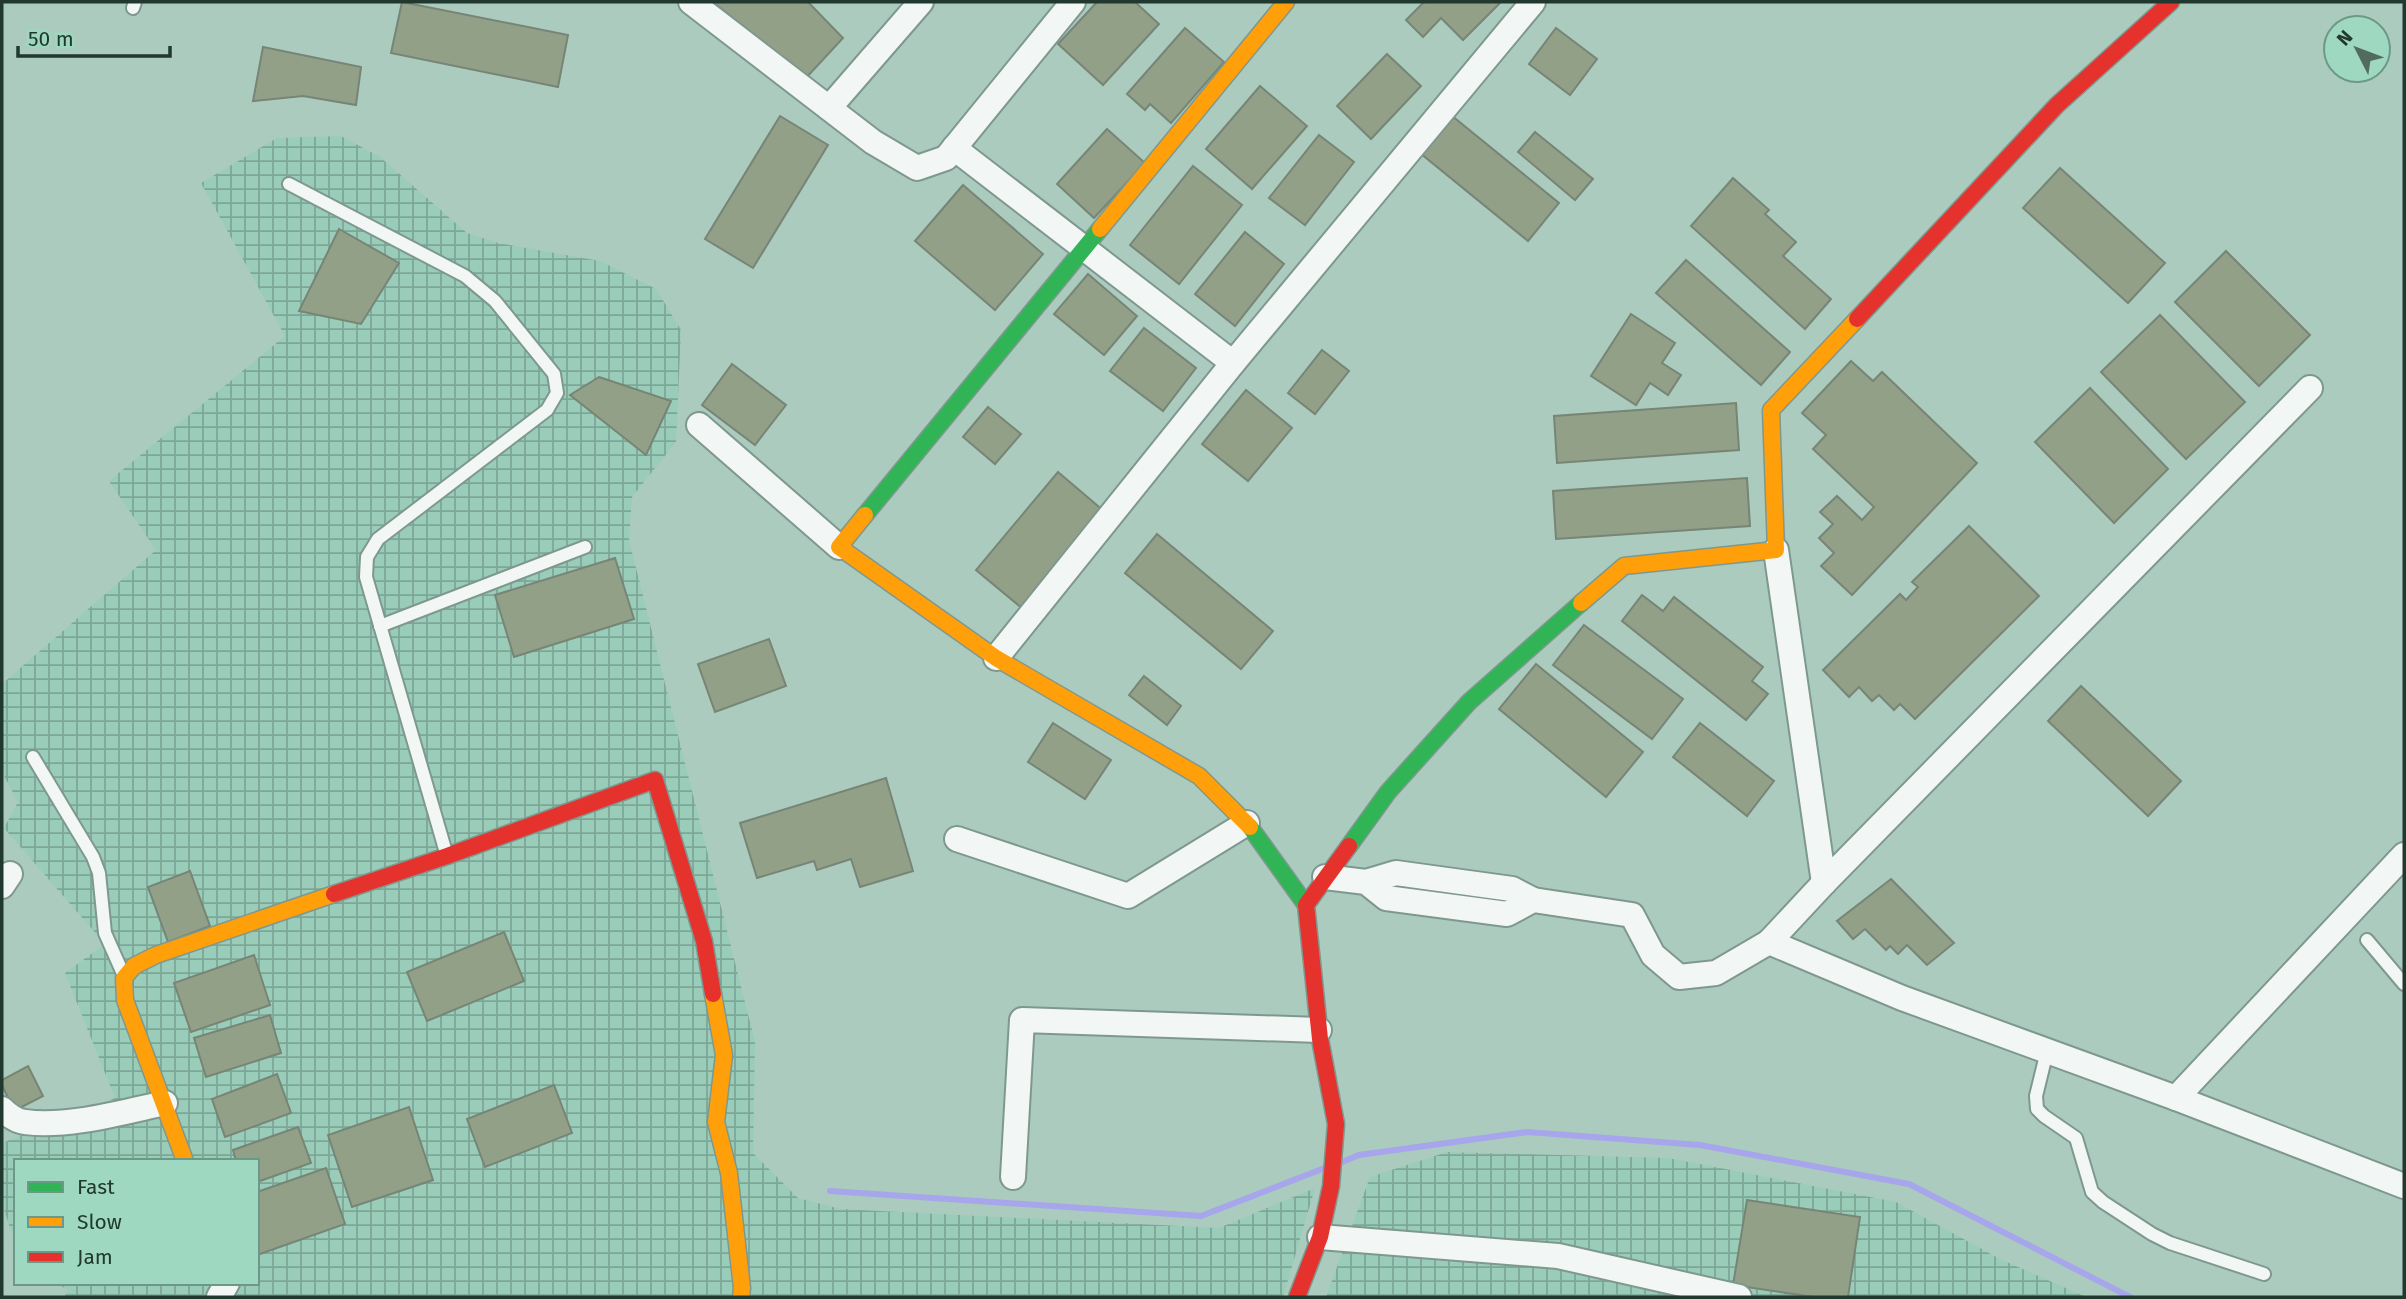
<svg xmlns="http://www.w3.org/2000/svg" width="2406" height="1299" viewBox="0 0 2406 1299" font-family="'Fira Sans',sans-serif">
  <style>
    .industrial { fill: url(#industrial-grid) }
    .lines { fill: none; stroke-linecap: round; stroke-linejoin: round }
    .stream { stroke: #a7a5eb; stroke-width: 6 }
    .building { fill: #92a088; stroke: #778576; stroke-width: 2 }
    .lane-casing { stroke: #7f988f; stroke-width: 16 }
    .street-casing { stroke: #7f988f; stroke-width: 28 }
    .fast-casing { stroke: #7f988f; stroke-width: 19 }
    .slow-casing { stroke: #7f988f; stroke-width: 19 }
    .jam-casing { stroke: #7f988f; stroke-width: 19 }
    .lane { stroke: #f2f7f5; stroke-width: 12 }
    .street { stroke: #f2f7f5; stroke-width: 24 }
    .fast { stroke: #30b455; stroke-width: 16 }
    .slow { stroke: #ff9f0a; stroke-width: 16 }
    .jam { stroke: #e5322d; stroke-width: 16 }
  </style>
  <defs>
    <pattern id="industrial-grid" width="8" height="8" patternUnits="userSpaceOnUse" patternTransform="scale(1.75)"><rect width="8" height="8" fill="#99cdb9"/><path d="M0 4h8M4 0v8" fill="none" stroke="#7ca797"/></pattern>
  </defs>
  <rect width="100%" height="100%" fill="#abcbbe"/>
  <!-- industrial -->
  <g class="industrial">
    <path d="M341,136l39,21 87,76 31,10 102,18 56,28 25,41 -5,112 -44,55 -3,43 126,502 -2,111 45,45 43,11 378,19 96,-40 -32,109h-1219l4,-7 -12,-7h201v-122h-241v84l-14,-41v-61l113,-45 -50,-125 40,-29 -101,-116 14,-26 -16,-30v-88l154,-134 -47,-69 176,-145 -84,-153 76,-45z"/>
    <path d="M1447,1152l221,6 228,44 104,57 86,38h-760l44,-120z"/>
  </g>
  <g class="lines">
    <!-- stream -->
    <g class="stream">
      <path d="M1342,1162l17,-7 168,-23 173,13 209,39 221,113"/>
      <path d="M830,1191l371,25 121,-47"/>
    </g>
  </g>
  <!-- building -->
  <g class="building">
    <path d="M402,2l166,33 -10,52 -167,-34z"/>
    <path d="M713,2h95l35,36 -36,39z"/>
    <path d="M1097,2h38l24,22 -56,61 -45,-41z"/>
    <path d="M1424,2h77l-38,38 -22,-22 -18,19 -17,-17z"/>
    <path d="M1185,28l39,34 -53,61 -21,-19 -5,6 -18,-16z"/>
    <path d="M1556,28l41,31 -27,36 -41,-31z"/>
    <path d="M263,47l98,20 -5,38 -53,-9 -50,5z"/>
    <path d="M1387,54l34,32 -50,53 -34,-33z"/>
    <path d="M1260,86l47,40 -55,63 -46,-40z"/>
    <path d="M1451,115l108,88 -31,38 -108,-88z"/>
    <path d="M780,116l48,29 -75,123 -48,-29z"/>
    <path d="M1107,129l38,34 -51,55 -37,-34z"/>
    <path d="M1535,132l58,47 -18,21 -57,-48z"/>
    <path d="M1319,135l35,27 -49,63 -36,-27z"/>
    <path d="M1193,166l49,39 -63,79 -49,-39z"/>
    <path d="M2060,168l105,95 -37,40 -105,-95z"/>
    <path d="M1733,178l36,32 -4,4 31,28 -13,14 48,43 -26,30 -114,-103z"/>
    <path d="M963,185l80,69 -48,56 -80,-69z"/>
    <path d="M339,229l60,34 -38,61 -62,-13z"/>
    <path d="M1245,232l39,32 -49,62 -40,-32z"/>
    <path d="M2226,251l84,84 -51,51 -84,-84z"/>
    <path d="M1686,260l104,92 -29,33 -105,-92z"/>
    <path d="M1088,274l49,42 -33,39 -50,-41z"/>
    <path d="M1631,314l44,29 -13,20 19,12 -13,20 -18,-12 -14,22 -45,-29z"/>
    <path d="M2160,315l85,87 -59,57 -85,-87z"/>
    <path d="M1144,328l52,40 -33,43 -53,-40z"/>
    <path d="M1322,350l27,21 -34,43 -27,-21z"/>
    <path d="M1851,361l22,20 9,-9 95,91 -125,132 -31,-29 13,-13 -15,-15 14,-14 -13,-12 17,-16 25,24 12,-13 -61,-58 13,-14 -24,-22z"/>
    <path d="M732,364l54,41 -31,40 -53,-40z"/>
    <path d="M599,377l72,24 -25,54 -76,-60z"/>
    <path d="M2090,388l78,81 -54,54 -79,-81z"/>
    <path d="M1246,390l46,38 -44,53 -46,-37z"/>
    <path d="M1736,403l3,47 -182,13 -3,-47z"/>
    <path d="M988,407l33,27 -26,30 -32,-27z"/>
    <path d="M1058,472l47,40 -82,97 -47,-39z"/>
    <path d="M1747,478l3,48 -194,13 -3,-48z"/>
    <path d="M1969,526l70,70 -124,123 -15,-15 -6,6 -15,-15 -7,6 -13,-14 -10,10 -26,-27 77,-76 6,6 12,-13 -6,-5z"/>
    <path d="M1157,534l116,97 -32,38 -116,-96z"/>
    <path d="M615,558l19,61 -120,38 -19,-62z"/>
    <path d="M1642,595l21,16 11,-14 89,70 -11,14 16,13 -22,26 -124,-99z"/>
    <path d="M1584,625l99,74 -31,40 -99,-74z"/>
    <path d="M769,639l17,47 -71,26 -17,-48z"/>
    <path d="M1536,664l107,88 -37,45 -107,-88z"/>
    <path d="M1144,676l37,30 -14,19 -38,-30z"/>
    <path d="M2081,686l100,95 -33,35 -100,-95z"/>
    <path d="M1053,723l58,37 -26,39 -57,-37z"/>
    <path d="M1700,723l74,58 -27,35 -74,-59z"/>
    <path d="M886,778l27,93 -53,16 -9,-28 -34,11 -3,-9 -57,17 -17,-55z"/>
    <path d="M190,871l20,55 -42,16 -20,-55z"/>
    <path d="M1891,879l63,64 -27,22 -20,-20 -9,9 -8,-8 -4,4 -21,-21 -12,10 -16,-18z"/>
    <path d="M504,932l20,49 -97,40 -20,-49z"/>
    <path d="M254,955l16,50 -79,27 -17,-49z"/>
    <path d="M270,1015l11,38 -75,24 -12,-39z"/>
    <path d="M28,1066l15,30 -29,15 -12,-26v-5z"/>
    <path d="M277,1074l14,39 -66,24 -13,-38z"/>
    <path d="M554,1085l18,48 -87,34 -18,-48z"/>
    <path d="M409,1107l24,73 -81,27 -24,-72z"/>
    <path d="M298,1127l13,36 -54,19v-21h-21l-3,-11z"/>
    <path d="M326,1168l19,56 -88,31v-63z"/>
    <path d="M1747,1200l113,17 -12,80h-34l-81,-12z"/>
  </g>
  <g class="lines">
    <defs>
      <g id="lane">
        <path d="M133,8l2,-6"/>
        <path d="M289,184l176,92 30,25 59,73 3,19 -10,17 -169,129 -11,18 -1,20 81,279"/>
        <path d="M380,626l205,-79"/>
        <path d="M33,757l60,100 6,16 6,60 19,43"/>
        <path d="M2367,940l37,44"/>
        <path d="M2047,1051l-11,45 1,13 7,7 32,22 16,54 11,10 49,32 18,9 94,31"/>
      </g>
      <g id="street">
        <path d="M691,2l182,140 44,26 29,-10 127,-156"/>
        <path d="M829,108l92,-106"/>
        <path d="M954,148l279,215"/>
        <path d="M699,425l140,122"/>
        <path d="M1776,550l48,333 486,-495"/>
        <path d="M996,658l237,-295 300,-361"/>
        <path d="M957,839l171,57 119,-73"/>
        <path d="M1325,877l41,5 20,16 121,16 26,-14 99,15 21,40 26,22 37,-4 53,-31 133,56 274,100 228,88"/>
        <path d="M1366,882l30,-9 116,16 21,11"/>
        <path d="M2,886l8,-12"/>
        <path d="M1769,942l55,-59"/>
        <path d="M2176,1098l228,-243"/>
        <path d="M2,1109c6,6 14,12 23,13 42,6 98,-10 140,-19"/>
        <path d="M1013,1177l9,-157 297,10"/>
        <path d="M1320,1237l238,19 181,41"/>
        <path d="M219,1297l8,-14"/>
      </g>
      <g id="fast">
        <path d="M865,515l235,-286"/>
        <path d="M1250,827l56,78"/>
        <path d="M1349,846l39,-54 81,-90 112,-99"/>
      </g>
      <g id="slow">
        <path d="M1100,229l186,-227"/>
        <path d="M865,515l-26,32 157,111 203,118 51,51"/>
        <path d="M1581,603l43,-37 152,-16 -5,-140 86,-91"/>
        <path d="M713,994l11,61 -8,67 13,51 13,115 -1,9"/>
        <path d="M185,1161l-60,-161 -1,-22 10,-12 22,-11 178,-61"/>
      </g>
      <g id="jam">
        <path d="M1857,319l200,-214 114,-103"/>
        <path d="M334,894l113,-38 208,-76 49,161 9,53"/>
        <path d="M1297,1297l23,-60 11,-51 5,-62 -16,-85 -14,-134 43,-59"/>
      </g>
    </defs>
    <!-- lane casing -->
    <use href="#lane" class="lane-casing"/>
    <!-- street casing -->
    <use href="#street" class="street-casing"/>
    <!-- fast casing -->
    <use href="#fast" class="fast-casing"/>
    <!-- slow casing -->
    <use href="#slow" class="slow-casing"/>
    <!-- jam casing -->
    <use href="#jam" class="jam-casing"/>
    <!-- lane -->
    <use href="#lane" class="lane"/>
    <!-- street -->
    <use href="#street" class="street"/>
    <!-- fast -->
    <use href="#fast" class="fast"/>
    <!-- slow -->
    <use href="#slow" class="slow"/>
    <!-- jam -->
    <use href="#jam" class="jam"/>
  </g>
  <!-- border -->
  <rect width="2406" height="1299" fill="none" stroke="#21382f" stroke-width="7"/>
  <!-- legend -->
  <rect x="14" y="1159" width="245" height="126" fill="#9ed8c1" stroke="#6c9887" stroke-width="2"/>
  <rect x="28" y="1182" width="35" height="10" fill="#30b455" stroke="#6c9887" stroke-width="2"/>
  <text x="77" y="1194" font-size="21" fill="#21382f">Fast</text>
  <rect x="28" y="1217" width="35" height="10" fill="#ff9f0a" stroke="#6c9887" stroke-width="2"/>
  <text x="77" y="1229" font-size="21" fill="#21382f">Slow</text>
  <rect x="28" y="1252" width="35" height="10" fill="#e5322d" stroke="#6c9887" stroke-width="2"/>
  <text x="77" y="1264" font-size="21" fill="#21382f">Jam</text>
  <!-- north arrow -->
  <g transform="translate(2357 49) rotate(312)"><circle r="33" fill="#9ed8c1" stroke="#6c9887" stroke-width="2"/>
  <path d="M0-5L12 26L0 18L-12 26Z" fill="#516b61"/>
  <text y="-10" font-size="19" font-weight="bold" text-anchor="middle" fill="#21382f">N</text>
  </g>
  <!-- scale -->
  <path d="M18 46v10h152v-10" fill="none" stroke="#21382f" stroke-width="3.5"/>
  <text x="28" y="46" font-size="21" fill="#21382f" stroke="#9ed8c1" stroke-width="5" paint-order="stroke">50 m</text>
</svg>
